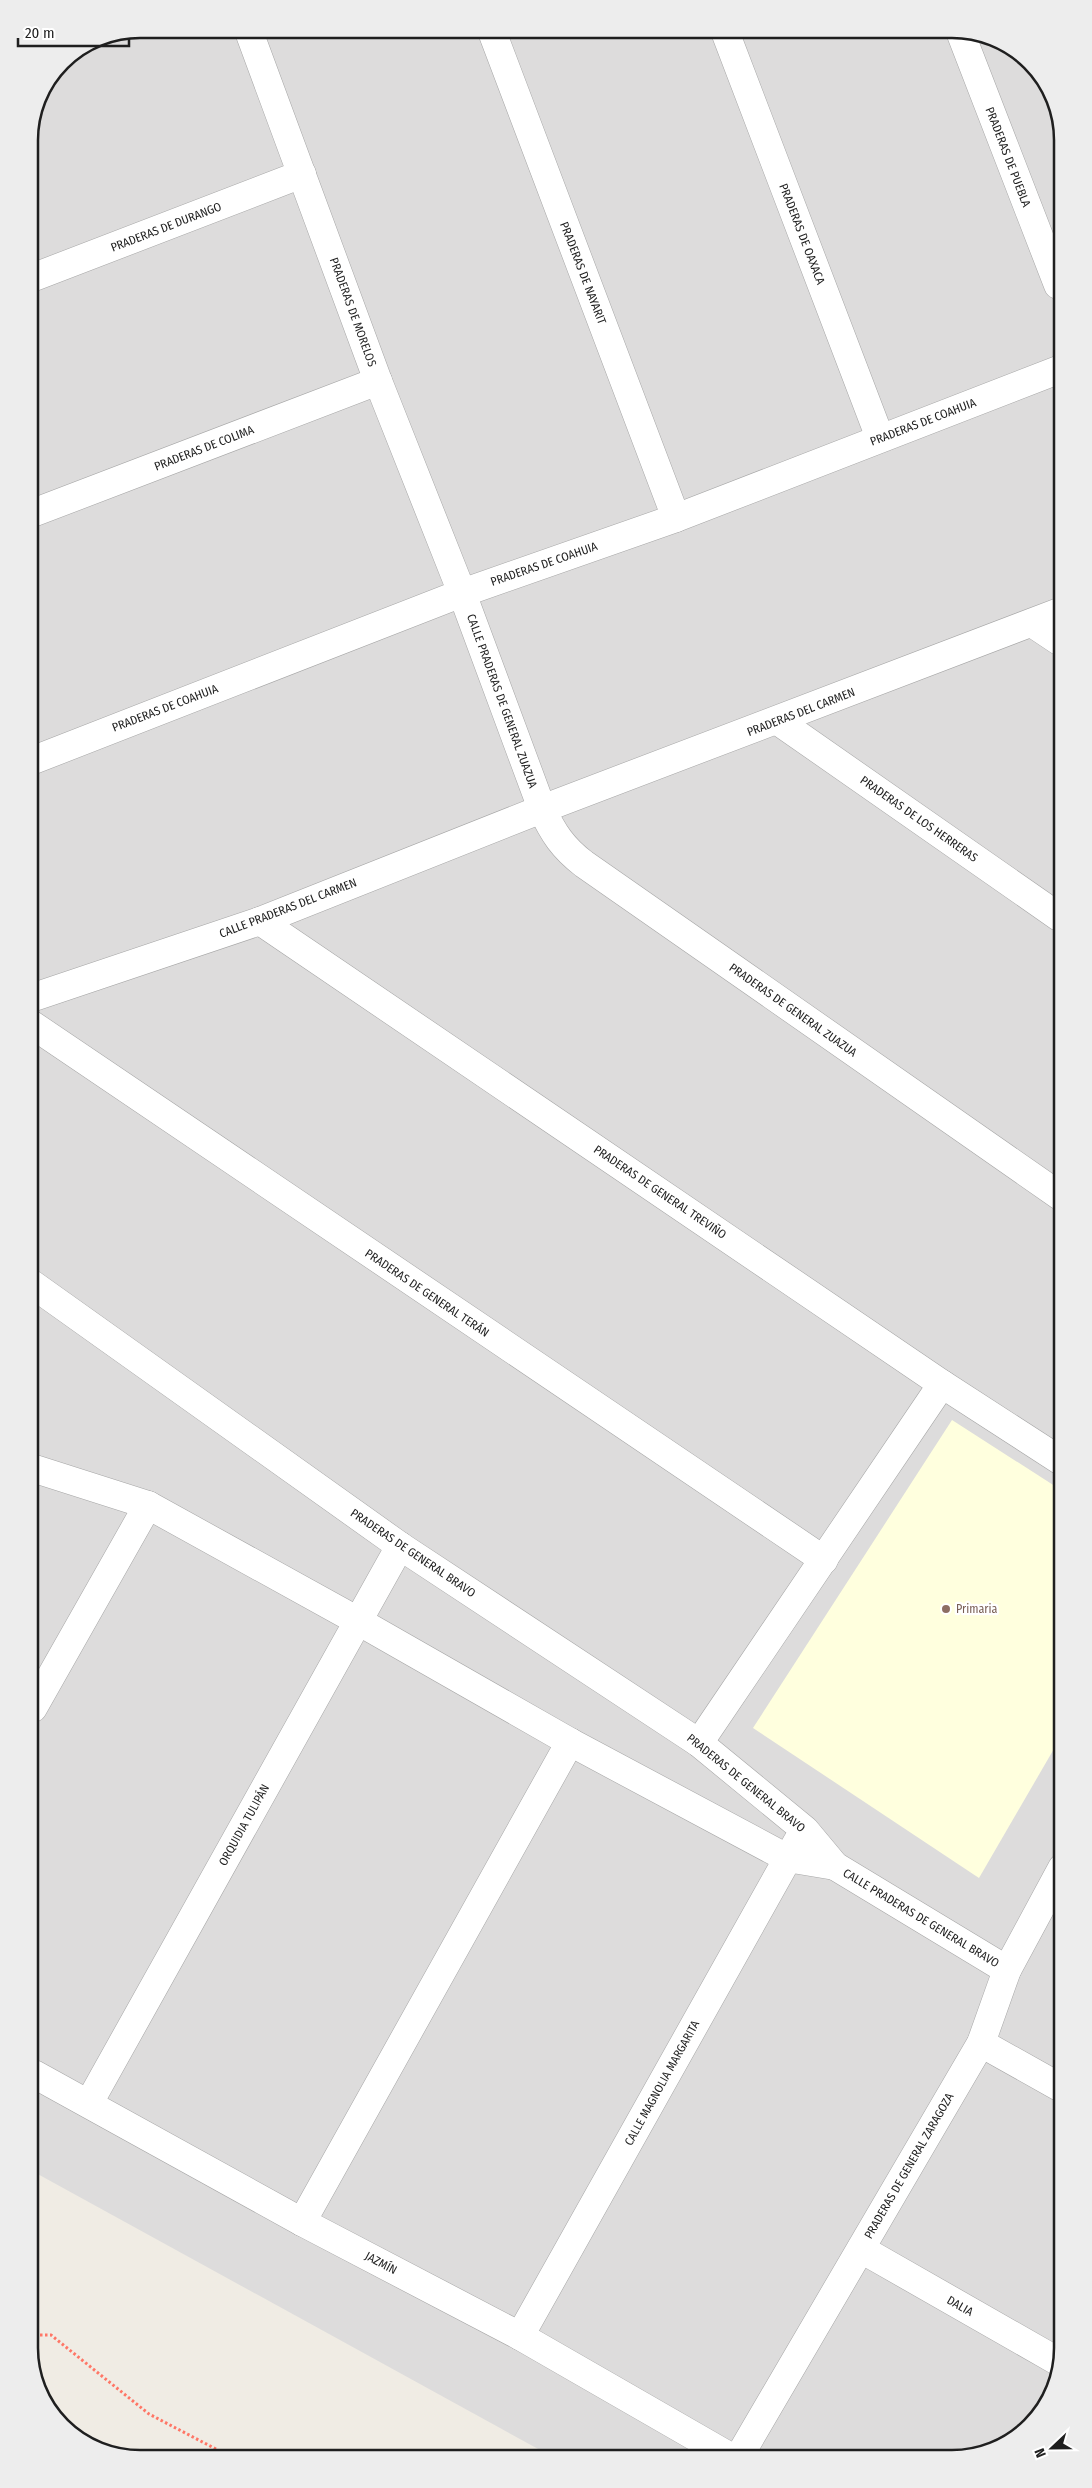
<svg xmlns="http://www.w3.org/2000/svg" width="1092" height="2488" viewBox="0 0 1092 2488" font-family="'Fira Sans Condensed',sans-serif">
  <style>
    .residential { fill: #dddcdc }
    .education { fill: #ffffde }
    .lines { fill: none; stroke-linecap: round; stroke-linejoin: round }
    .minor-casing { stroke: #a6a6a6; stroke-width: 29 }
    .path { stroke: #ff7666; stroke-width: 3; stroke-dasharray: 2.5 2.5; stroke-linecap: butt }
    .minor { stroke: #fff; stroke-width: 28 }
    .education-dot { fill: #8d6e63; stroke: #fff; stroke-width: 2 }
    .labels { text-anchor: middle; stroke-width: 4.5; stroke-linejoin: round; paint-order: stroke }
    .street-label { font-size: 12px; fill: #1f1f1f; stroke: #fff }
    .education-label { font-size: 12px; fill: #785e54; stroke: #fff; text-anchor: start }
    .rim { fill: none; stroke: #1f1f1f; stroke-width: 2.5 }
  </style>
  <rect width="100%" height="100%" fill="#f0ece4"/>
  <!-- residential -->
  <path class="residential" d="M139,29h821l60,22 37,52 6,2246 -19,61 -55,43 -438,3 -517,-284 -5,-2040 8,-35 24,-36 36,-24z"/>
  <!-- education -->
  <path class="education" d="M952,1420l109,70 1,245 -83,143 -226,-150z"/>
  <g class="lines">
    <defs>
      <g id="minor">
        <path d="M248,29l130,352 84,212 80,216c11,24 21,39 42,55l476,332"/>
        <path d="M491,29l185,489"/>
        <path d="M724,29l156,409"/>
        <path d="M959,29l99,256"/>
        <path d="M29,279l273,-105"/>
        <path d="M30,514l348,-133"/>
        <path d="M1032,623l27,18"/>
        <path d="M778,721l281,196"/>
        <path d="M31,761l431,-168 214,-75 382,-148"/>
        <path d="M260,921l682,463 119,77"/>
        <path d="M31,998l229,-77 282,-112 517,-197"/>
        <path d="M31,1024l793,536"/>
        <path d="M32,1284l368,262 299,197 106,87 30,36 172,104"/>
        <path d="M32,1468l116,37 210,116 212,121 217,116 48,8"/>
        <path d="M33,1708l115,-203"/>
        <path d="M699,1743l243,-359"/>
        <path d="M981,2043l82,46"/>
        <path d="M34,2074l268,148 218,114 207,119"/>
        <path d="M89,2103l311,-557"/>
        <path d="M302,2222l268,-480"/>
        <path d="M861,2249l198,113"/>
        <path d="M520,2336l277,-494"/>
        <path d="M740,2455l241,-412 26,-73 55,-102"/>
      </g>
    </defs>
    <!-- minor casing -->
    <use href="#minor" class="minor-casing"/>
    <!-- path -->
    <path class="path" d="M35,2335h16l98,79 84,44"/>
    <!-- minor -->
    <use href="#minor" class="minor"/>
  </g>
  <!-- markers -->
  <circle class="education-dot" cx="946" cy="1609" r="5"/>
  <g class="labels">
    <!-- street labels -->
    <g class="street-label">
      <text transform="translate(1008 157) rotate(69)" y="4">PRADERAS DE PUEBLA</text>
      <text transform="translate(166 227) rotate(-21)" y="4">PRADERAS DE DURANGO</text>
      <text transform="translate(802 234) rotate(69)" y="4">PRADERAS DE OAXACA</text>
      <text transform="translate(583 273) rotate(69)" y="4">PRADERAS DE NAYARIT</text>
      <text transform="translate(353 312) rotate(70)" y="4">PRADERAS DE MORELOS</text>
      <text transform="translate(923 422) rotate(-21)" y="4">PRADERAS DE COAHUIA</text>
      <text transform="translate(204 448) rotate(-21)" y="4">PRADERAS DE COLIMA</text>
      <text transform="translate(544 564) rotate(-19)" y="4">PRADERAS DE COAHUIA</text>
      <text transform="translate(502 701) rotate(70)" y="4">CALLE PRADERAS DE GENERAL ZUAZUA</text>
      <text transform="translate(165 708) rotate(-21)" y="4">PRADERAS DE COAHUIA</text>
      <text transform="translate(801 712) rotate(-21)" y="4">PRADERAS DEL CARMEN</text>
      <text transform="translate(919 819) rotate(35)" y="4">PRADERAS DE LOS HERRERAS</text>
      <text transform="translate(288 908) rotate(-21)" y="4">CALLE PRADERAS DEL CARMEN</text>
      <text transform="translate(793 1010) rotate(35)" y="4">PRADERAS DE GENERAL ZUAZUA</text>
      <text transform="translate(660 1192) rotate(34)" y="4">PRADERAS DE GENERAL TREVIÑO</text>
      <text transform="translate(427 1293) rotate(34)" y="4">PRADERAS DE GENERAL TERÁN</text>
      <text transform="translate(413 1553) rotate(34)" y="4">PRADERAS DE GENERAL BRAVO</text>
      <text transform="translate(746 1783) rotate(39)" y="4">PRADERAS DE GENERAL BRAVO</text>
      <text transform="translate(244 1825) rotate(-61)" y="4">ORQUIDIA TULIPÁN</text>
      <text transform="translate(921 1918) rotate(31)" y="4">CALLE PRADERAS DE GENERAL BRAVO</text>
      <text transform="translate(662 2083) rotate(-61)" y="4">CALLE MAGNOLIA MARGARITA</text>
      <text transform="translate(909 2166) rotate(-60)" y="4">PRADERAS DE GENERAL ZARAGOZA</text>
      <text transform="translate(381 2263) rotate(28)" y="4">JAZMÍN</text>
      <text transform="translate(960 2306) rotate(30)" y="4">DALIA</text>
    </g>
    <!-- education labels -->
    <g class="education-label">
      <text x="956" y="1613">Primaria</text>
    </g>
  </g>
  <!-- crop -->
  <path d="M0 0H1092V2488H0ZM140 38H952A102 102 0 0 1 1054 140V2348A102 102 0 0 1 952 2450H140A102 102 0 0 1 38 2348V140A102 102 0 0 1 140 38Z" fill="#ededed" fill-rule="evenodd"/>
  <path class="rim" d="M140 38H952A102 102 0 0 1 1054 140V2348A102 102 0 0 1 952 2450H140A102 102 0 0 1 38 2348V140A102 102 0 0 1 140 38Z"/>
  <!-- north arrow -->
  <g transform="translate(1052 2448) rotate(248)" stroke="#ffffff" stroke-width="4" paint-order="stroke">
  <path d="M0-4L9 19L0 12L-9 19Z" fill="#1f1f1f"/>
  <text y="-8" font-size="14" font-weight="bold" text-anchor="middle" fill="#1f1f1f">N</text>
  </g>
  <!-- scale -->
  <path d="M18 38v8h111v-8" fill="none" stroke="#1f1f1f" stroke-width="2.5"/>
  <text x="25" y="38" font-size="15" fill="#1f1f1f" stroke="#ffffff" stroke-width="4" paint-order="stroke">20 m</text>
</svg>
